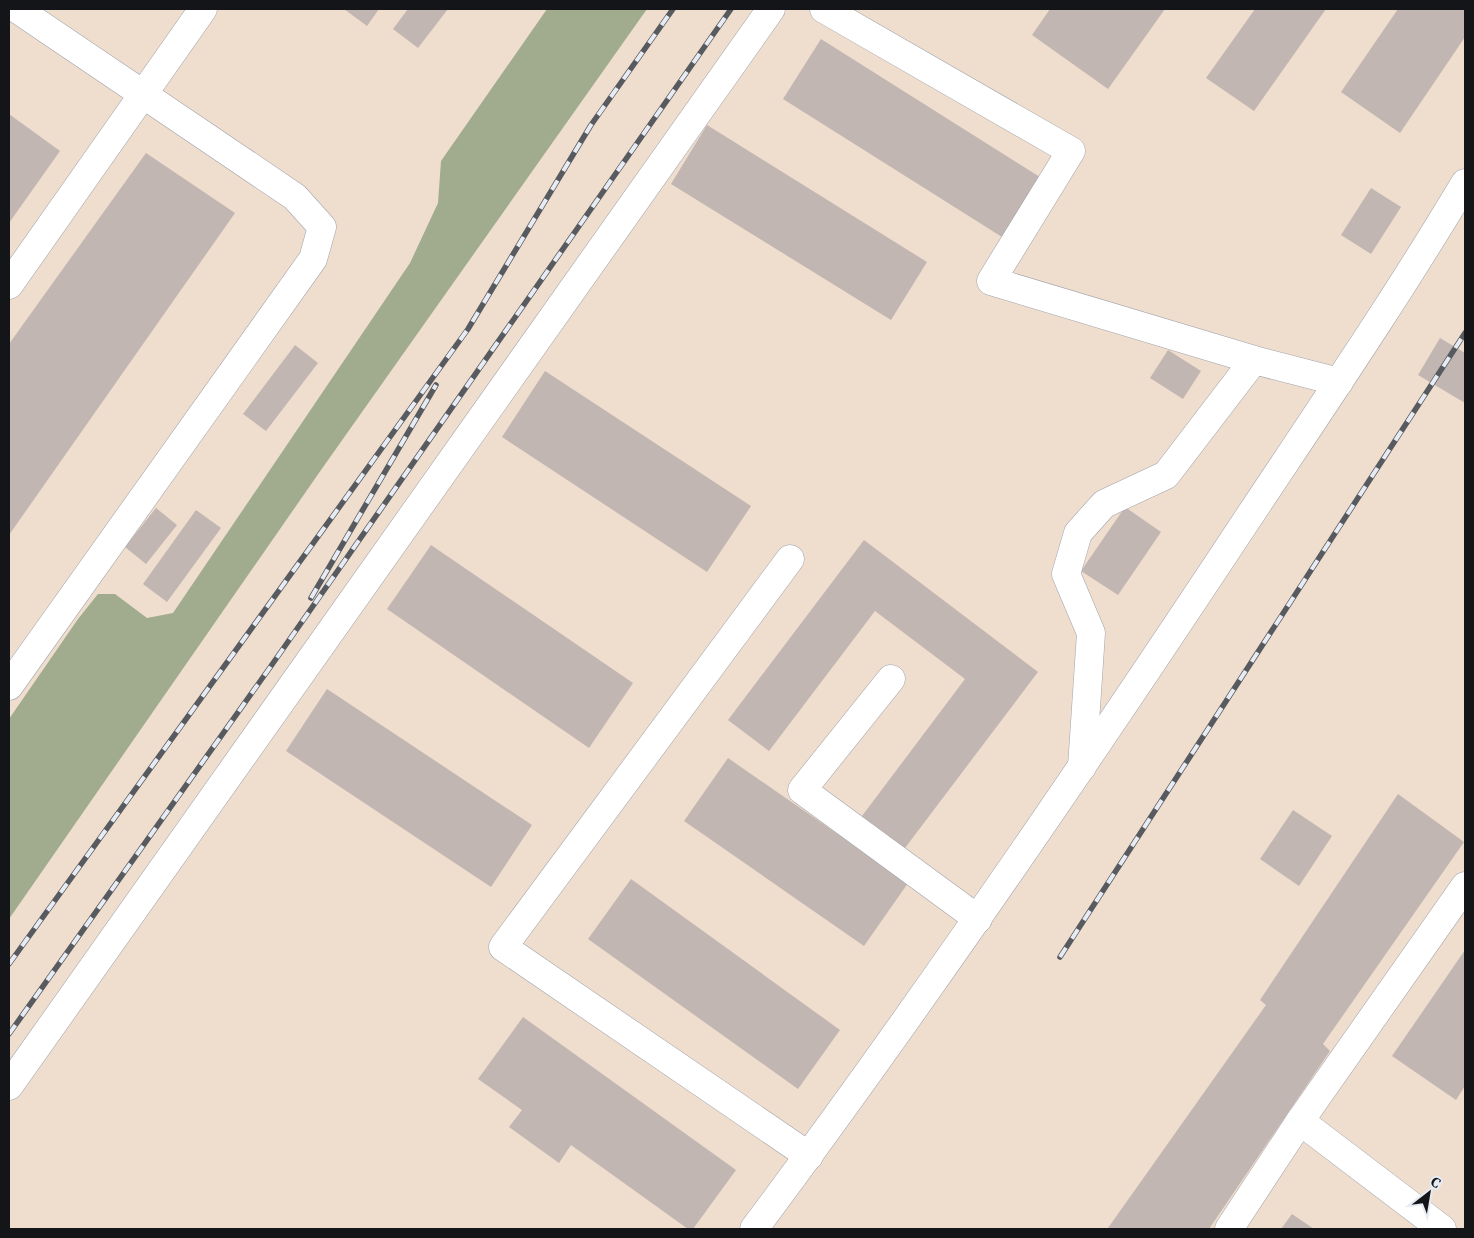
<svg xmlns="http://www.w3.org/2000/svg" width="1474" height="1238" viewBox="0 0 1474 1238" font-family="'Source Serif 4',serif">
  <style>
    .industrial { fill: #efddcd }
    .forest { fill: #a0ac8d }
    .building { fill: #c2b6b3 }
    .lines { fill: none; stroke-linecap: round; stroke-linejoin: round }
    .minor-casing { stroke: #9fa3ac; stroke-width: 29 }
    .minor { stroke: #fff; stroke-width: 28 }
    .rail-casing { stroke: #575a5f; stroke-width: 5.5 }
    .rail { stroke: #e6ebf4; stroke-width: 4; stroke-dasharray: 11; stroke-linecap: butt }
  </style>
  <rect width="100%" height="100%" fill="#e6ebf4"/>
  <!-- industrial -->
  <rect class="industrial" x="9" y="9" width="1456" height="1220"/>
  <!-- forest -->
  <path class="forest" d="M547,9h100l-326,461 -312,449v-200l69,-100 20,-25h17l32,24 26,-5 237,-350 28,-60 3,-42z"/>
  <!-- building -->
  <g class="building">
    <path d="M344,9h35l-12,17z"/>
    <path d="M408,9h40l-30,39 -25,-19z"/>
    <path d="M1050,9h115l-57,80 -76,-54z"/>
    <path d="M1255,9h71l-72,102 -48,-33z"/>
    <path d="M1398,9h67v28l-65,96 -59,-41z"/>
    <path d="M821,39l219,138 -38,60 -219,-138z"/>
    <path d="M9,114l51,37 -51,72z"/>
    <path d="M707,125l220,137 -36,58 -220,-136z"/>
    <path d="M146,153l89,60 -226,322v-191z"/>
    <path d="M1371,188l30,19 -30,47 -30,-19z"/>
    <path d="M1440,338l25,15v50l-47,-28z"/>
    <path d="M295,345l23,18 -52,68 -23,-17z"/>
    <path d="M1168,350l33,21 -18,28 -33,-21z"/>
    <path d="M545,371l206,135 -44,66 -205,-135z"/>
    <path d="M1125,507l36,25 -43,63 -37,-24z"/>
    <path d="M156,508l21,17 -31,39 -21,-17z"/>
    <path d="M196,510l25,18 -54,74 -24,-18z"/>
    <path d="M864,540l174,132 -133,176 -43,-32 103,-137 -90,-68 -106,140 -41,-31z"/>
    <path d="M431,545l202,138 -44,65 -202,-139z"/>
    <path d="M327,689l205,136 -41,62 -205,-136z"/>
    <path d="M728,758l180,125 -44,63 -180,-125z"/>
    <path d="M1398,794l66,48 -141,202 7,7 -121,178h-99l-2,-1 158,-223 -6,-5z"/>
    <path d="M1293,810l39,26 -33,50 -39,-27z"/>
    <path d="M631,879l209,151 -42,59 -210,-150z"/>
    <path d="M1465,950v136l-9,14 -64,-44z"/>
    <path d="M523,1017l213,153 -43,59h-5l-117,-84 -12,18 -50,-36 13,-17 -44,-31z"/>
    <path d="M1292,1214l22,15h-33z"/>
  </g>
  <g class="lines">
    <defs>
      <g id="minor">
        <path d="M824,9l247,142 -80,130 263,79 85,22"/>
        <path d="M9,285l194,-276"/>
        <path d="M790,559l-287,388 306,209"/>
        <path d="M891,679l-89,111 176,129"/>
        <path d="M9,686l304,-427 9,-32 -27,-30 -278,-188"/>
        <path d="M1082,767l9,-134 -25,-59 12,-41 26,-29 62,-29 88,-115"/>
        <path d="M9,1086l762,-1077"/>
        <path d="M1300,1121l142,108"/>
        <path d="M754,1229c162,-217 315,-441 465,-667 83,-126 169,-250 246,-379"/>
        <path d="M1229,1229l71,-108 165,-235"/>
      </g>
    </defs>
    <!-- minor casing -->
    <use href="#minor" class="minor-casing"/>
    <!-- minor -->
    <use href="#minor" class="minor"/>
    <defs>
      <g id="rail">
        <path d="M311,598l125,-213"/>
        <path d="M1060,957l405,-624"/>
        <path d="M9,964l459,-635 123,-204 82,-116"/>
        <path d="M9,1034l262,-368 460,-657"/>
      </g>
    </defs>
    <!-- rail casing -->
    <use href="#rail" class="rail-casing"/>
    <!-- rail -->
    <use href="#rail" class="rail"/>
  </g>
  <!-- border -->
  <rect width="1474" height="1238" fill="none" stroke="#131518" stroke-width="20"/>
  <!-- north arrow -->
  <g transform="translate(1429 1193) rotate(31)" stroke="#e6ebf4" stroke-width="4" paint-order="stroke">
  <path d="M0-4L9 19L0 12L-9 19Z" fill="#131518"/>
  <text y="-8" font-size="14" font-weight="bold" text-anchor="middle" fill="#131518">С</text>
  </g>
</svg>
